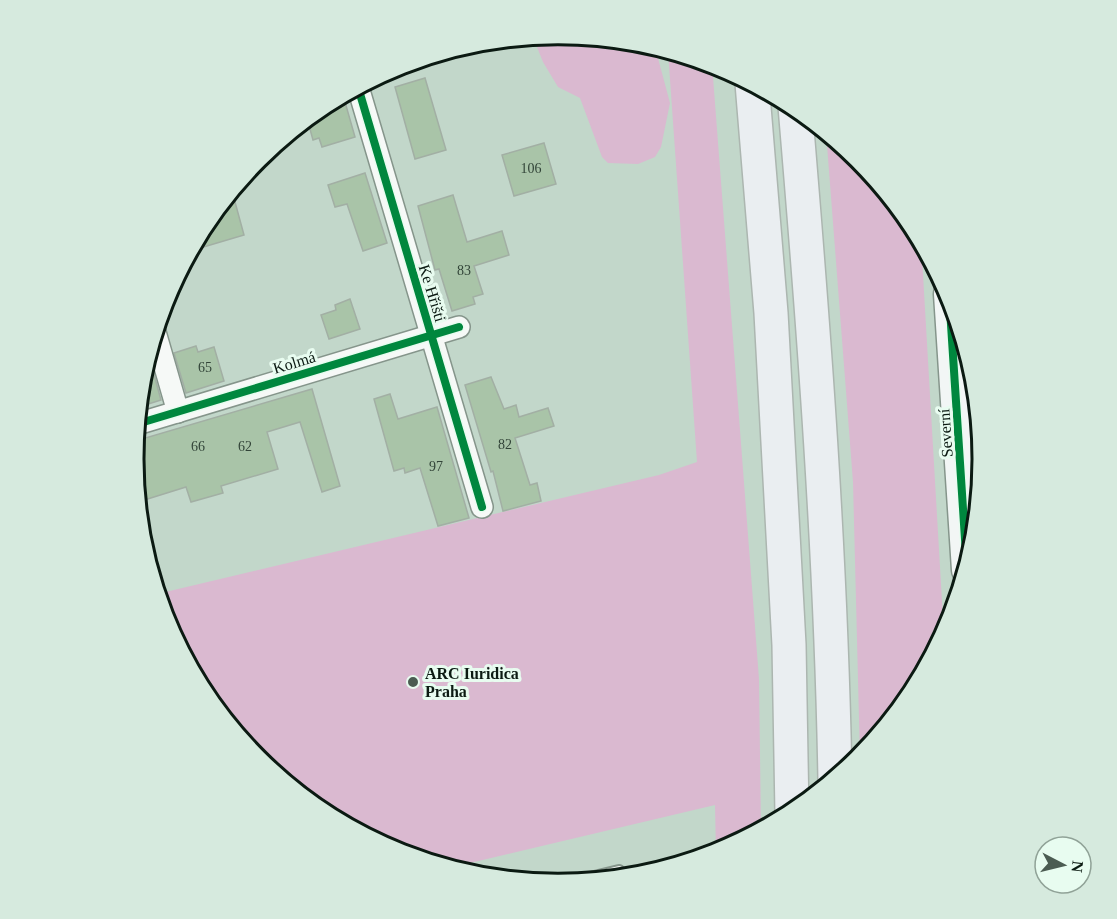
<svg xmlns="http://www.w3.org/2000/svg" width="1117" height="919" viewBox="0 0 1117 919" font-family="'Times New Roman',serif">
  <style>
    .green { fill: #dab9d0 }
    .building { fill: #a9c4a8; stroke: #a2afa4; stroke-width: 1.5 }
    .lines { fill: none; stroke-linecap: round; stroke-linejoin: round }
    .lane-casing { stroke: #85958b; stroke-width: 14 }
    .street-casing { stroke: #85958b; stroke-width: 24 }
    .secondary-casing { stroke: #85958b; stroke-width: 33 }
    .highway-casing { stroke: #acb6b0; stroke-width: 36 }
    .lane { stroke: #f6f9f7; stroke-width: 10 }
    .street { stroke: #f6f9f7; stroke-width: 21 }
    .secondary { stroke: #f2f6f5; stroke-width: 30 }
    .highway { stroke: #eaeef1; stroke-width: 33 }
    .cycleway-casing { stroke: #e8fcf0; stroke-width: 11 }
    .cycleway { stroke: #00873e; stroke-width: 8 }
    .poi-dot { fill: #4b5c52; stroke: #e8fcf0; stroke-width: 2 }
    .labels { text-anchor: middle; stroke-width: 6; stroke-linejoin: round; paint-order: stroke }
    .number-label { font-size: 14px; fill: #324438 }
    .street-label { font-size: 16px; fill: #0b1a12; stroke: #e8fcf0 }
    .poi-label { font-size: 16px; font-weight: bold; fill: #0b1a12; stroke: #e8fcf0; text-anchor: start }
    .rim { fill: none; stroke: #0b1a12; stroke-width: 3 }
  </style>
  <rect width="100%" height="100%" fill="#c2d7ca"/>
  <!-- green -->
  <g class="green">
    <path d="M559,35l83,8 13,4 15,56 -9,44 -6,10 -17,7 -30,-1 -6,-6 -22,-59 -22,-11 -15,-25 -10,-25z"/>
    <path d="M668,51l44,13 47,615 2,152 -45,23 -1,-49 -266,63 -53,-16 -74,-39 -64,-53 -53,-65 -39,-73 -9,-28 502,-119 38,-13z"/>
    <path d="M826,132c36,30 72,66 95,108l23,396 -32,60 -52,62 -7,-276z"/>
  </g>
  <!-- building -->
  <g class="building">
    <path d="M425,78l21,72 -31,9 -20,-72z"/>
    <path d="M345,102l10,35 -33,10 -3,-9 -6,2 -5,-18 4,-2 -1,-5 5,-4z"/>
    <path d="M544,143l12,41 -42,12 -12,-41z"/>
    <path d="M365,173l22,70 -24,8 -16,-47 -12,3 -7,-22z"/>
    <path d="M232,191l12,44 -54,16 15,-28z"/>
    <path d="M453,195l14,47 35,-11 7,24 -35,11 9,28 -10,3 2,7 -23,7 -13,-42 -4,1 -17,-64z"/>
    <path d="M350,299l10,30 -31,10 -8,-24 15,-5 -1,-5z"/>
    <path d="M196,346l2,6 16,-5 10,34 -38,12 -12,-40z"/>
    <path d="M150,360l11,40 -22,7 3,-31 4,-15z"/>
    <path d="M491,377l13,32 12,-4 3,12 29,-9 6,18 -39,12 15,47 7,-2 4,18 -38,10 -10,-40 -2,1 -26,-87z"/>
    <path d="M312,389l28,97 -18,6 -22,-70 -33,10 11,37 -57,17 2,7 -32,9 -5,-15 -48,15 -4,-43 1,-18z"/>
    <path d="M390,394l8,25 39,-12 32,111 -31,8 -18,-58 -15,5 -1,-5 -10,3 -20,-72z"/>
  </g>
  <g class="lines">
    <defs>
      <path id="lane" d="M565,884l54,-13 2,7"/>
      <g id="street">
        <path d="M358,87l124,420"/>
        <path d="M155,332l23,80"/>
        <path d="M137,424l322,-97"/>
      </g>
      <path id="secondary" d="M949,294l18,276"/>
      <g id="highway">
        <path d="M752,83l19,230 18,332 3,169"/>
        <path d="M795,106c19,224 36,449 40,674"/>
      </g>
    </defs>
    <!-- lane casing -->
    <use href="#lane" class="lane-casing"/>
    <!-- street casing -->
    <use href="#street" class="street-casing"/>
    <!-- secondary casing -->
    <use href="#secondary" class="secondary-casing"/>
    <!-- highway casing -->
    <use href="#highway" class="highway-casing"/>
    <!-- lane -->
    <use href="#lane" class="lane"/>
    <!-- street -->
    <use href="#street" class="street"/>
    <!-- secondary -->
    <use href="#secondary" class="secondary"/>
    <!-- highway -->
    <use href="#highway" class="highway"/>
    <defs>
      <g id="cycleway">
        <path d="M358,87l124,420"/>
        <path d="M949,294l18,276"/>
        <path d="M137,424l322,-97"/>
      </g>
    </defs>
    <!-- cycleway casing -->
    <use href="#cycleway" class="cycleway-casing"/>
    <!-- cycleway -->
    <use href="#cycleway" class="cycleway"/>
  </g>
  <!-- markers -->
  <circle class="poi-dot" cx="413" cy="682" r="6"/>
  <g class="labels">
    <!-- number labels -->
    <g class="number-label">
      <text x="531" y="173">106</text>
      <text x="464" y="275">83</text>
      <text x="205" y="372">65</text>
      <text x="505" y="449">82</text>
      <text x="198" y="451">66</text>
      <text x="245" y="451">62</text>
      <text x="436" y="471">97</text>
    </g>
    <!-- street labels -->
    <g class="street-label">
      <text transform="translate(433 293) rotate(73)" y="6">Ke Hřišti</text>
      <text transform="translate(294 362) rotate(-17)" y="6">Kolmá</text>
      <text transform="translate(945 433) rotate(-94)" y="6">Severní</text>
    </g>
    <!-- poi labels -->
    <g class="poi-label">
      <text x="425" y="679">ARC Iuridica<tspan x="425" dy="18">Praha</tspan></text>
    </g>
  </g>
  <!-- crop -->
  <path d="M0 0H1117V919H0ZM144 459a414 414 0 1 1 828 0a414 414 0 1 1-828 0Z" fill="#d6eade" fill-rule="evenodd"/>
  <path class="rim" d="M144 459a414 414 0 1 1 828 0a414 414 0 1 1-828 0Z"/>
  <!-- north arrow -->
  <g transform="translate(1063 865) rotate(97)"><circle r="28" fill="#e8fcf0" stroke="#90a297" stroke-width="1.5"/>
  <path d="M0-4.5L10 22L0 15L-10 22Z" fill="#4b5c52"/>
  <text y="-9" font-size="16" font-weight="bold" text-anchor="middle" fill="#0b1a12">N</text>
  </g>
</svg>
